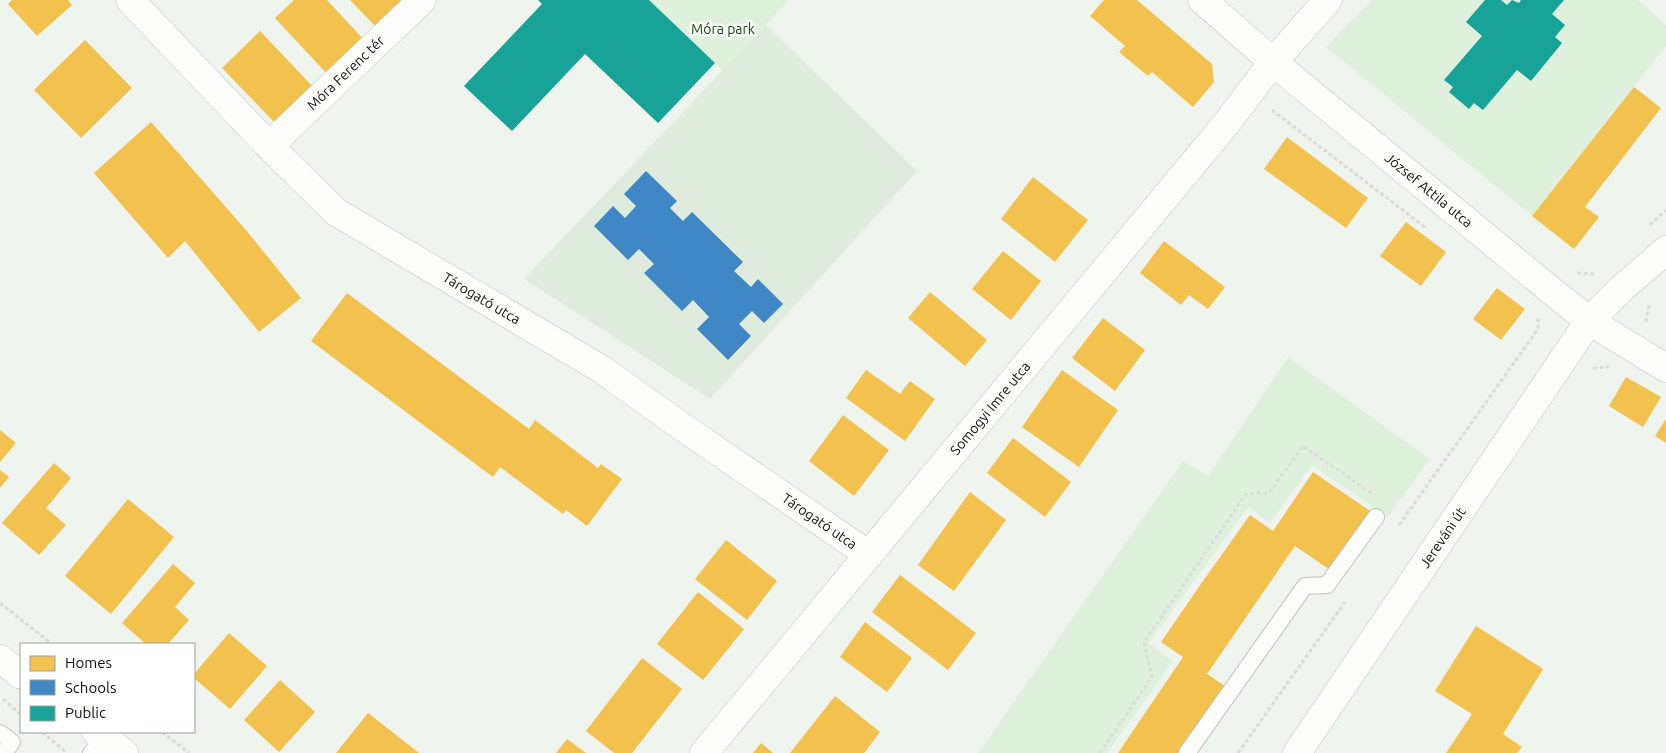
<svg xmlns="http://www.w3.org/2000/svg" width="1666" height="753" viewBox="0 0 1666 753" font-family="Ubuntu,sans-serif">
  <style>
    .built { fill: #dfebdd }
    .green { fill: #dff1dd }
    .homes { fill: #f2c14e }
    .schools { fill: #3f88c5 }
    .public { fill: #17a398 }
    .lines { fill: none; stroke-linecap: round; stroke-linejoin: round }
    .service-casing { stroke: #bfc4be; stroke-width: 18 }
    .minor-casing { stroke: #bfc4be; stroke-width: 29 }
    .tertiary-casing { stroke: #bfc4be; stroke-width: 29 }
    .path { stroke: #dbdcda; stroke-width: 3; stroke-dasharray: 4 2.5; stroke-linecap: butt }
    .service { stroke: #fdfefc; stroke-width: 16 }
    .minor { stroke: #fdfefc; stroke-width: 28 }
    .tertiary { stroke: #fdfefc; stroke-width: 28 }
    .labels { text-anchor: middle; stroke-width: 5; stroke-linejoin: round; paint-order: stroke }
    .park-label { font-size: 14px; fill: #114b0a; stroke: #fff }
    .street-label { font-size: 14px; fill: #0c0f0b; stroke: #fff }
  </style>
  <rect width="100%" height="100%" fill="#eff5ee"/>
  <!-- built -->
  <path class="built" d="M766,25l151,146 -207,228 -186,-120z"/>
  <!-- green -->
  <g class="green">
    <path d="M649,0h140l-66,71z"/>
    <path d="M1372,0h266l28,25v21l-134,170 -206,-169z"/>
    <path d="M1288,357l142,102 -42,58 -76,-52 -42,58 -22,-16 -99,136 24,18 -66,92h-129l205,-292 25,15z"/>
  </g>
  <!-- homes -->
  <g class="homes">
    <path d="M12,0h56l4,5 -35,31 -29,-32z"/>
    <path d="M294,0h33l39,42 -37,34 -54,-58z"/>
    <path d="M350,0h60l-31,30z"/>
    <path d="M1104,0h33l75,64 2,18 -21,25 -41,-35 -4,4 -29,-24 6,-6 -35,-30z"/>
    <path d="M260,31l55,58 -38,36 -55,-57z"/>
    <path d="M85,40l47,48 -51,50 -47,-48z"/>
    <path d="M1634,87l27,21 -76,99 14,10 -25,32 -42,-33z"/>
    <path d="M151,122l95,108 55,68 -42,34 -74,-91 -17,17 -74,-85z"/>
    <path d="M1287,137l81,61 -22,30 -82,-59z"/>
    <path d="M1033,177l55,43 -33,42 -54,-43z"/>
    <path d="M1406,222l40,30 -25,34 -41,-30z"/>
    <path d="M1164,241l61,46 -17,22 -19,-14 -8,10 -41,-32z"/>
    <path d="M1003,251l38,30 -30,39 -39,-31z"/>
    <path d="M1497,288l28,21 -24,31 -28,-21z"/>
    <path d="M930,292l57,48 -22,26 -57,-48z"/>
    <path d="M347,293l182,136 6,-9 63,48 3,-4 21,15 -35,47 -21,-16 -3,4 -63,-47 -7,10 -182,-136z"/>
    <path d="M1103,318l42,32 -30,41 -43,-33z"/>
    <path d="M866,370l34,24 10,-13 25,18 -30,42 -59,-43z"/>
    <path d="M1062,370l56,40 -39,57 -57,-40z"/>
    <path d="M1626,377l35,20 -18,30 -34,-21z"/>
    <path d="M843,415l46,35 -35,46 -45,-35z"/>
    <path d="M1666,419v24l-11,-7z"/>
    <path d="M0,430l16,13 -16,19z"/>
    <path d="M1013,438l58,44 -26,35 -58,-44z"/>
    <path d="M54,463l17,15 -25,30 20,17 -27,30 -37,-32z"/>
    <path d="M0,470l9,7 -9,11z"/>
    <path d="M1313,472l60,41 -40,59 -38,-26 -88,128 18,12 -46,67h-61l65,-96 -22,-15 42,-61 47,-66 23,16z"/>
    <path d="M970,492l36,28 -52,71 -36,-26z"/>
    <path d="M128,499l46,38 -63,77 -46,-38z"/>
    <path d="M726,540l51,41 -30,39 -52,-41z"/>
    <path d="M173,564l22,19 -20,24 14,13 -21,24h-22l-24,-21z"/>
    <path d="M900,575l76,58 -28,37 -76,-58z"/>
    <path d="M698,592l46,37 -41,51 -46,-36z"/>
    <path d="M865,622l47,36 -25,34 -47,-35z"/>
    <path d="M1476,626l67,43 -40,65 19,13 -5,6h-71l26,-39 -37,-23z"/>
    <path d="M229,633l38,33 -37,43 -36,-31v-4z"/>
    <path d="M642,658l40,31 -50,64h-18l-28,-22z"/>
    <path d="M280,680l35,32 -36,40 -35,-32z"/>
    <path d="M835,696l45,36 -16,21h-74z"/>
    <path d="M368,713l51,40h-83z"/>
    <path d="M567,739l19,14h-30z"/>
    <path d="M761,743l12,10h-20z"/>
  </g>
  <!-- schools -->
  <path class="schools" d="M646,171l31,30 -7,7 13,13 9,-9 51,50 -9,9 17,16 7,-8 25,25 -19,19 -12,-12 -13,13 12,12 -23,24 -31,-31 12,-12 -16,-17 -11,11 -38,-38 10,-9 -15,-15 -11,11 -34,-34 19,-20 12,12 11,-12 -12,-12z"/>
  <!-- public -->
  <g class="public">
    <path d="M538,0h111l66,63 -57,60 -73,-69 -73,77 -48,-45 78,-82z"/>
    <path d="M1485,0h16l6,5 5,-5 7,3 2,-3h43l-12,14 13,11 -10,12 7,6 -31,38 -14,-11 -34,40 -9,-7 -5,6 -20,-17 4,-5 -9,-7 38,-44 -16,-14z"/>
  </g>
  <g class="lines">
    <defs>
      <g id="service">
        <path d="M0,733l12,9 -8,11"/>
        <path d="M91,753l14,-14"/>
        <path d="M1187,753l118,-167 22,-1 49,-68"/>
      </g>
      <g id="minor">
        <path id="s1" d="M130,0l139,146 67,66 265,157 83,59 185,127"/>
        <path id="s2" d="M269,146l153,-146"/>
        <path d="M1589,321l31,-31 46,-40"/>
        <path d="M0,659l21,16"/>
        <path d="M96,732l28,21"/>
        <path id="s3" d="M704,753l522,-629 47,-62 55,-62"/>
      </g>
      <g id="tertiary">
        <path id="s4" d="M1202,0l71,62 280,230 36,29 77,47"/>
        <path id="s5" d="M1297,753l292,-432"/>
      </g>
    </defs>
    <!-- service casing -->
    <use href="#service" class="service-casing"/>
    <!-- minor casing -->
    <use href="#minor" class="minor-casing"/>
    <!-- tertiary casing -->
    <use href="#tertiary" class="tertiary-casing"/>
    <!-- path -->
    <g class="path">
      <path d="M1272,110l154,118"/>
      <path d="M1650,225l16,-15"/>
      <path d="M1577,273l19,1"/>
      <path d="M1646,322l3,-17"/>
      <path d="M1593,368l16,-1"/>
      <path d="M1399,525l139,-196v-13"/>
      <path d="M0,603l52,41"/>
      <path d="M3,699l18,16"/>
      <path d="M42,732l25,21"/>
      <path d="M162,732l27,21"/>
      <path d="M1100,753l52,-76 -8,-35 102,-148 23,-1 34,-47 71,49"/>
      <path d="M1238,753l107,-151"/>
    </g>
    <!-- service -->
    <use href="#service" class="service"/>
    <!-- minor -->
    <use href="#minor" class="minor"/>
    <!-- tertiary -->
    <use href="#tertiary" class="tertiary"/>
  </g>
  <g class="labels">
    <!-- park labels -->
    <g class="park-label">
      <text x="723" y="34">Móra park</text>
    </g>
    <!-- street labels -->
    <g class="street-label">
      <text dy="5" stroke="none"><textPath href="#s2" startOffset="106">Móra Ferenc tér</textPath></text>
      <text dy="5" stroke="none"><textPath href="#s4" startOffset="296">József Attila utca</textPath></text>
      <text dy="5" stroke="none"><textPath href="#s1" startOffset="465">Tárogató utca</textPath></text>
      <text dy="5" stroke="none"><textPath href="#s3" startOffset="448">Somogyi Imre utca</textPath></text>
      <text dy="5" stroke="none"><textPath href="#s1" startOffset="870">Tárogató utca</textPath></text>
      <text dy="5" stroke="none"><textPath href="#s5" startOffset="260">Jereváni út</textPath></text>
    </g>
  </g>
  <!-- legend -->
  <rect x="20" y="643" width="175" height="90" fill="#ffffff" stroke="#9e9f9d"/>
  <rect x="30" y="656" width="25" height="15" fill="#f2c14e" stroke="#9e9f9d"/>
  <text x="65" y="668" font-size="15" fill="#0c0f0b">Homes</text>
  <rect x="30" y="680" width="25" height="15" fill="#3f88c5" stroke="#9e9f9d"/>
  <text x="65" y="693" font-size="15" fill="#0c0f0b">Schools</text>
  <rect x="30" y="706" width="25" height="15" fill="#17a398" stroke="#9e9f9d"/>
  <text x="65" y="718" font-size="15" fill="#0c0f0b">Public</text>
</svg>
